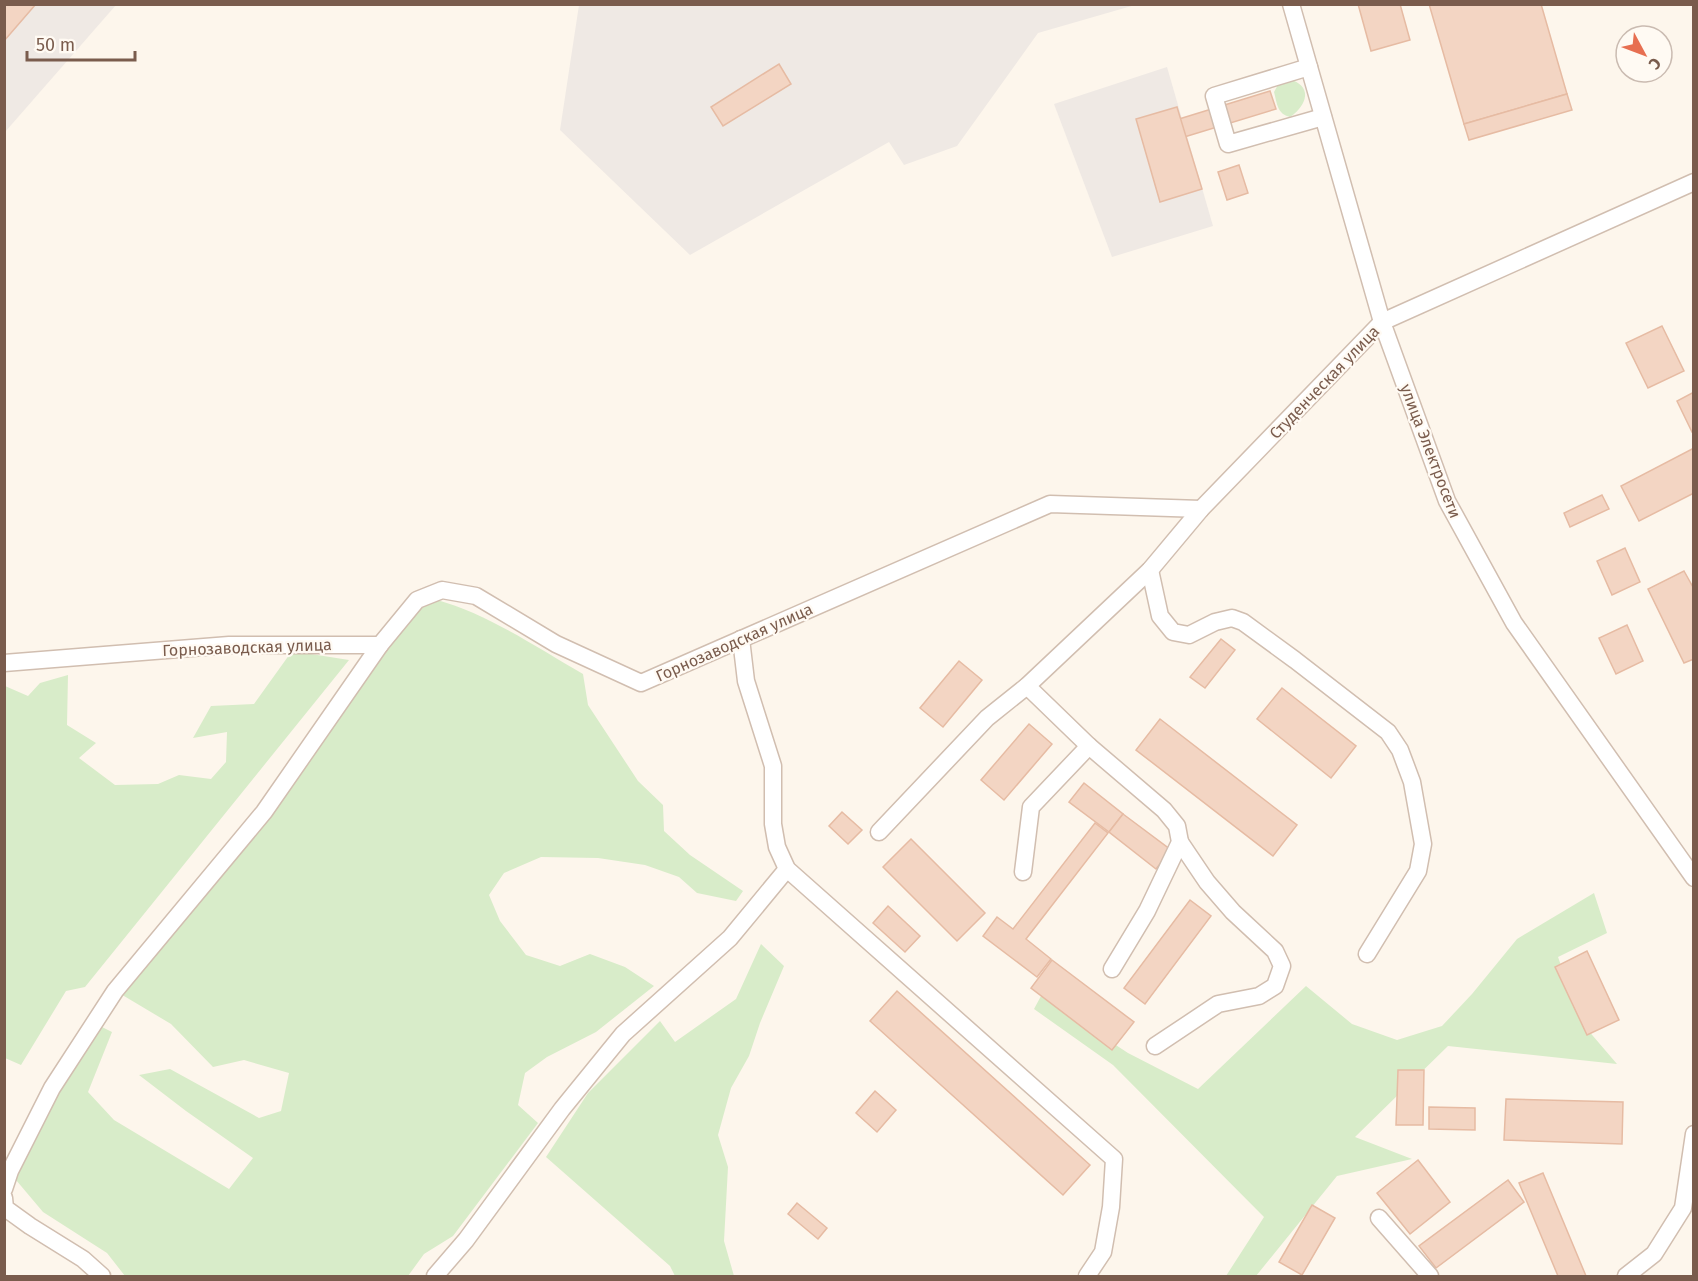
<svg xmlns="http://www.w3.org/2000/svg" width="1698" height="1281" viewBox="0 0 1698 1281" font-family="'Fira Sans',sans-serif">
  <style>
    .industrial { fill: #efe9e4 }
    .green { fill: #d8ecc9 }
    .building { fill: #f3d5c3; stroke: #e6bba3; stroke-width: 1.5 }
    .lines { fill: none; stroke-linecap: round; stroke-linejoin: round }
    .minor-casing { stroke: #d1beb0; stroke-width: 19 }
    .minor { stroke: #fff; stroke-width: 16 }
    .labels { text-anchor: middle; stroke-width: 4.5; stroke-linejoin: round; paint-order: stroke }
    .street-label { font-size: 16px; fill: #7a5c4d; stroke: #fffaf3 }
  </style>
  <rect width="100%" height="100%" fill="#fdf6ec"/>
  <!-- industrial -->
  <g class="industrial">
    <path d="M5,5h111l-111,127z"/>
    <path d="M579,5h556l-97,28 -81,113 -53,19 -15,-23 -199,113 -130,-125z"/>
    <path d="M1167,67l46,159 -101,31 -58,-153z"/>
  </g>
  <!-- green -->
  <g class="green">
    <path d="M1288,79c25,6 20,26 2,38 -13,-3 -13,-14 -16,-25l5,-9z"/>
    <path d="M437,600c49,13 101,48 146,74l5,31 50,76 25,24 1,26 26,24 53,36 -7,10 -39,-8 -18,-16 -34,-12 -47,-7 -57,-1 -37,16 -15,22 11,26 26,34 34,11 30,-12 35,13 29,19 -58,46 -49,25 -22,16 -7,32 20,18 -85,113 -29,18 -16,22h-283l-18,-23 -64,-41 -27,-32 22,-56 60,-99 14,7 -24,60 26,28 115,69 24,-31 -67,-47 -47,-36 31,-6 89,49 22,-7 8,-38 -45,-13 -31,7 -42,-43 -52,-31 258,-338 46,-50z"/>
    <path d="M292,651l57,9 -264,327 -19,4 -45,74 -16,-7v-372l23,10 12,-13 28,-8 -1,50 29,18 -17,15 36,27 43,-1 21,-9 32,4 15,-17 1,-30 -34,6 18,-32 43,-2z"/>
    <path d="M1594,893l13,40 -49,24 23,65 36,42 -169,-18 -93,91 57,22 -75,17 -81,100h-30l38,-59 -151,-152 -79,-56 7,-13 87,57 70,36 108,-103 46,38 45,16 45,-14 30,-32 45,-55z"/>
    <path d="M761,944l23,22 -24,57 -11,33 -18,32 -13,47 10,32 -4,74 10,35h-59l-5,-10 -124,-109 42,-64 72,-72 15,21 61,-43z"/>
  </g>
  <!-- building -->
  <g class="building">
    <path d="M4,4h32l-32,37z"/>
    <path d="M1358,4h42l10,36 -39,11z"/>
    <path d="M1429,4h112l26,90 -103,30z"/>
    <path d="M779,64l12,20 -68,42 -12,-19z"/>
    <path d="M1270,91l6,18 -118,36 -5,-18z"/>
    <path d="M1567,94l5,16 -103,30 -5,-16z"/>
    <path d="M1177,107l25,82 -42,13 -24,-83z"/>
    <path d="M1239,165l9,28 -21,7 -9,-28z"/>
    <path d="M1662,326l22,45 -36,17 -22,-45z"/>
    <path d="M1694,392v39l-2,1 -15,-31z"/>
    <path d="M1694,448v45l-55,28 -18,-35z"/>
    <path d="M1602,495l7,14 -39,18 -6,-14z"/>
    <path d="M1625,548l15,34 -28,13 -15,-34z"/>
    <path d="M1684,571l10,18v70l-10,4 -36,-74z"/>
    <path d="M1627,625l16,36 -27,13 -17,-36z"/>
    <path d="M1221,639l14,11 -30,38 -15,-11z"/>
    <path d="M959,661l23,19 -39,47 -23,-19z"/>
    <path d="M1282,688l74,58 -25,32 -74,-59z"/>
    <path d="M1160,719l137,106 -24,31 -137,-106z"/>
    <path d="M1029,724l23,20 -48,56 -23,-20z"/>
    <path d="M1084,783l39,31 -14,18 -40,-30z"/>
    <path d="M842,812l20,18 -14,14 -19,-18z"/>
    <path d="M1123,814l48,36 -15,19 -47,-37z"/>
    <path d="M1095,823l13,10 -82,106 25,20 -14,18 -54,-41 14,-19 16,12z"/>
    <path d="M911,839l74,74 -28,28 -74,-74z"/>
    <path d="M1190,900l21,16 -66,88 -21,-16z"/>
    <path d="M888,906l32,30 -15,16 -32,-29z"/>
    <path d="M1587,951l32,69 -32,15 -32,-68z"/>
    <path d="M1052,960l82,62 -22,28 -81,-62z"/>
    <path d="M897,991l193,174 -27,30 -193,-174z"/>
    <path d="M1398,1070h26l-1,55h-27z"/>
    <path d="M875,1091l21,19 -19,22 -21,-19z"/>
    <path d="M1506,1099l117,3 -1,42 -118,-4z"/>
    <path d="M1429,1107l46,1v22l-46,-1z"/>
    <path d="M1418,1160l32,42 -40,32 -33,-41z"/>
    <path d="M1543,1173l43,103h-28l-39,-93z"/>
    <path d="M1508,1180l16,22 -88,66 -17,-22z"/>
    <path d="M797,1203l30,25 -9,11 -30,-25z"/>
    <path d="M1312,1205l23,13 -33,57 -23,-13z"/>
  </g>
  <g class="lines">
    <defs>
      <g id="minor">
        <path d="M1291,4l91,318 65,179 67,122 180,255"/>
        <path d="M1309,67l-95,29 14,48 95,-27"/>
        <path d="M1150,570l10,46 13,16 16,3 26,-13 17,-4 11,4 52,38 93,72 12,18 12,32 11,62 -5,27 -51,83"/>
        <path d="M741,639l5,42 27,85v58l4,23 10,22 327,290 -3,48 -8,45 -16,24"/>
        <path d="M4,663l225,-18h151l37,-45 25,-10 34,6 80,48 85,39 409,-179 151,5"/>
        <path d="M1027,686l62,60 75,64 13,16 3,16 -33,69 -35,58"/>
        <path d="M879,832l108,-114 40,-32 123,-116 51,-61 181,-187 312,-140"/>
        <path d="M1023,872l8,-65 58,-61"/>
        <path d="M1155,1046l63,-42 41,-8 16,-10 7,-20 -7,-15 -42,-39 -26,-30 -27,-40"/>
        <path d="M4,1189l6,-18 42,-83 63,-97 149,-179 116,-167"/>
        <path d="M4,1198l1,10 25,18 53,33 19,17"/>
        <path d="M1379,1218l51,58"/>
        <path d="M435,1276l31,-36 96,-131 61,-75 107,-96 57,-69"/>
        <path d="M1626,1276l28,-22 29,-46 11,-74"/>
      </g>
    </defs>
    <!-- minor casing -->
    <use href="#minor" class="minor-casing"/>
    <!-- minor -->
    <use href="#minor" class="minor"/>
  </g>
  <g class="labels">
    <!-- street labels -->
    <g class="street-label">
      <text transform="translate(1324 382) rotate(-46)" y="6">Студенческая улица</text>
      <text transform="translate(1431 451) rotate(69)" y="6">улица Электросети</text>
      <text transform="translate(734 642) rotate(-24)" y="6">Горнозаводская улица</text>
      <text transform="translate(247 647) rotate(-2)" y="6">Горнозаводская улица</text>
    </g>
  </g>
  <!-- border -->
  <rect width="1698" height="1281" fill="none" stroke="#7a5c4d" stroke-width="12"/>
  <!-- north arrow -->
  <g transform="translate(1644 54) rotate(131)"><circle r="28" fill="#fffaf3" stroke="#cabbb1" stroke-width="1.5"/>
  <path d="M0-4.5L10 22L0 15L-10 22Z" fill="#e76f51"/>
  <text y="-9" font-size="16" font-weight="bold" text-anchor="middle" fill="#7a5c4d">С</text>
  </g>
  <!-- scale -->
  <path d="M27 51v9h108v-9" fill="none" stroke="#7a5c4d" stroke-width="3"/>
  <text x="36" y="51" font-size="18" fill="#7a5c4d" stroke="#fffaf3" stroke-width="4.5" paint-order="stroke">50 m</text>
</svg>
